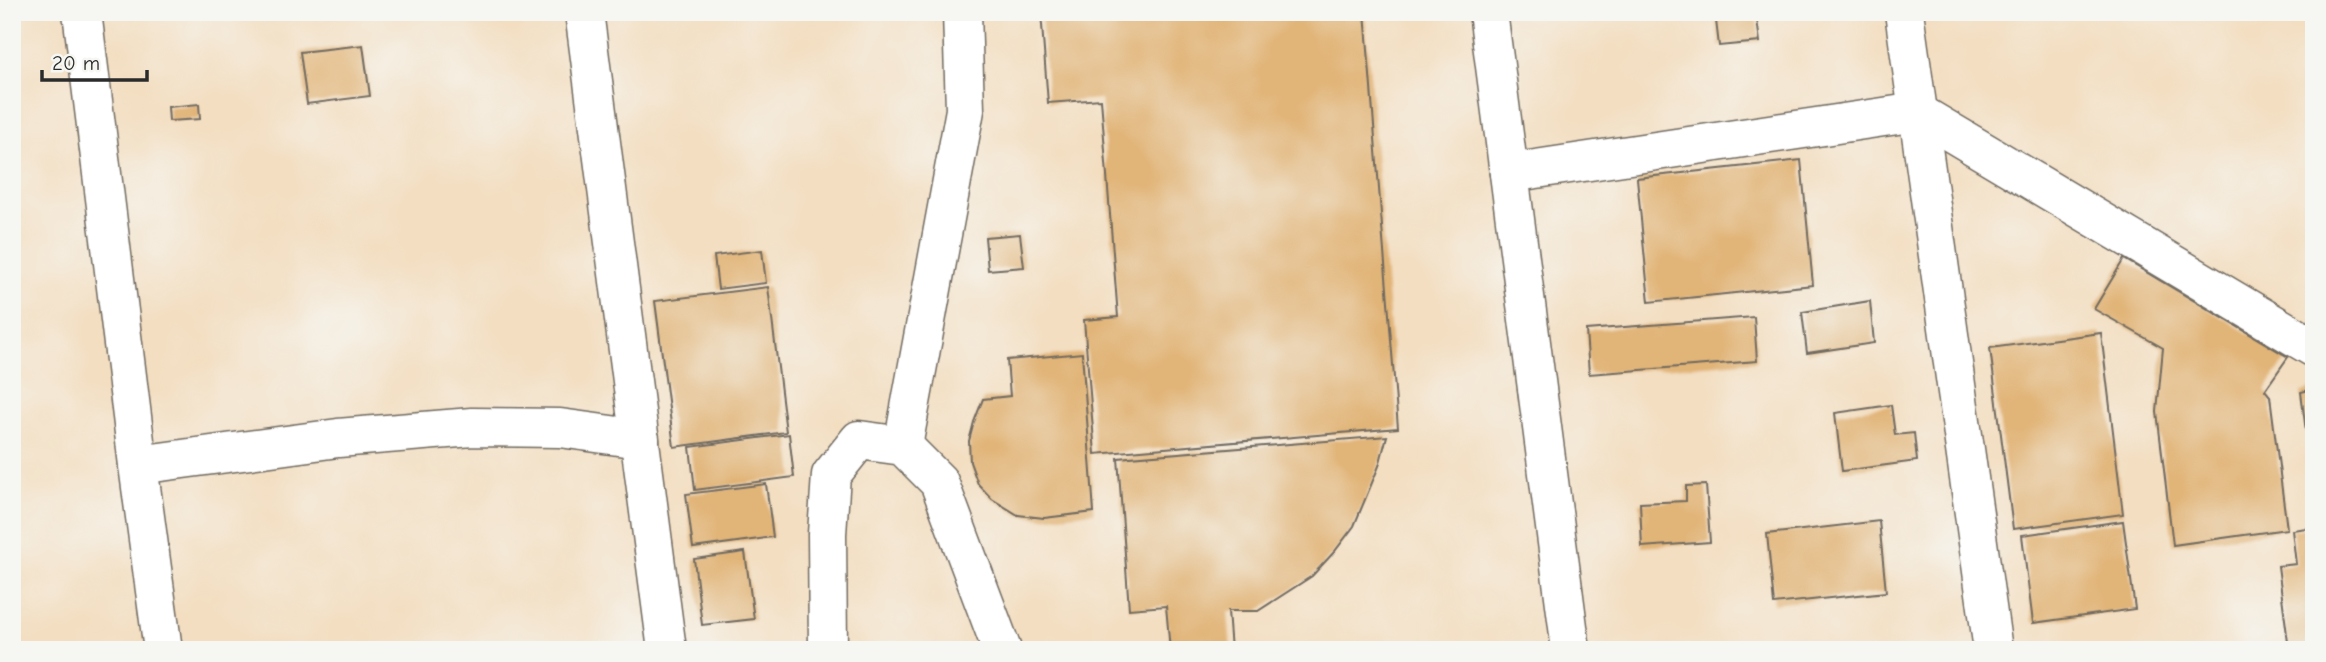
<svg xmlns="http://www.w3.org/2000/svg" width="2326" height="662" viewBox="0 0 2326 662" font-family="'Comic Neue',sans-serif">
  <style>
    .building { fill: #e1b477 }
    .lines { fill: none; stroke-linecap: round; stroke-linejoin: round }
    .minor-casing { stroke: #716a60; stroke-width: 41 }
    .minor { stroke: #fff; stroke-width: 38 }
  </style>
  <rect width="100%" height="100%" fill="#f6f6f2"/>
  <filter id="ink" filterUnits="userSpaceOnUse"><feTurbulence type="fractalNoise" baseFrequency=".0143" numOctaves="2"/><feDisplacementMap in="SourceGraphic" scale="14" xChannelSelector="R" yChannelSelector="G"/><feConvolveMatrix kernelMatrix="1 2 1 2 8 2 1 2 1" color-interpolation-filters="sRGB"/></filter>
  <filter id="wash" filterUnits="userSpaceOnUse"><feTurbulence type="fractalNoise" baseFrequency=".00686" numOctaves="4" result="noise"/><feDisplacementMap in="SourceGraphic" scale="28" xChannelSelector="R" yChannelSelector="G"/><feGaussianBlur stdDeviation="1.57" result="paint"/><feColorMatrix in="noise" values="0 0 0 0 0 0 0 0 0 0 0 0 0 0 0 0 0 1.4 0 .05"/><feComposite in="paint" operator="in"/></filter>
  <g filter="url(#wash)">
    <rect width="100%" height="100%" fill="#f3dec1"/>
    <g id="blocks">
      <!-- building -->
      <g class="building">
        <path d="M1041,12h324l33,416 -303,26 -11,-134 34,-3 -17,-218 -53,4z"/>
        <path d="M1715,12h41l4,30 -41,4z"/>
        <path d="M363,45l7,51 -63,8 -7,-52z"/>
        <path d="M199,104l1,15 -31,2 -1,-14z"/>
        <path d="M1801,160l12,125 -164,17 -12,-124z"/>
        <path d="M1020,234l4,33 -36,3 -3,-33z"/>
        <path d="M762,250l4,33 -48,6 -4,-33z"/>
        <path d="M2124,259l164,98 -23,33 5,6 17,133 -114,16 -16,-133 6,-64 -69,-39z"/>
        <path d="M768,287l18,145 -112,15 -19,-146z"/>
        <path d="M1870,301l4,42 -67,10 -5,-41z"/>
        <path d="M1754,317l3,44 -168,13 -3,-44z"/>
        <path d="M2101,333l22,181 -110,15 -23,-181z"/>
        <path d="M1082,353l12,159 -50,6 -26,-3 -26,-16 -14,-15 -8,-22 -1,-21 5,-19 9,-23 27,-3 -3,-36z"/>
        <path d="M2314,389v90h-2l-11,-87z"/>
        <path d="M1891,405l4,30 19,-2 3,28 -75,10 -7,-58z"/>
        <path d="M789,434l5,43 -99,13 -5,-43z"/>
        <path d="M1387,436l-8,30 -25,60 -19,25 -23,25 -54,35h-30l3,39h-61l-4,-44 -37,3 -11,-151z"/>
        <path d="M766,484l7,53 -80,11 -7,-54z"/>
        <path d="M1706,485l4,57 -68,5 -2,-44 46,-2v-15z"/>
        <path d="M1879,521l7,71 -112,12 -7,-70z"/>
        <path d="M2123,521l12,88 -102,14 -11,-88z"/>
        <path d="M2314,527v123h-25l-11,-84 18,-2 -4,-34z"/>
        <path d="M745,552l9,67 -52,6 -8,-66z"/>
      </g>
    </g>
  </g>
  <g filter="url(#ink)">
    <use href="#blocks" fill-opacity="0" stroke="#716a60" stroke-width="2"/>
    <g class="lines">
      <defs>
        <g id="minor">
          <path d="M82,12l56,453 25,185"/>
          <path d="M584,12l83,638"/>
          <path d="M1488,12l83,638"/>
          <path d="M1904,12l89,638"/>
          <path d="M1509,173l408,-61 397,236"/>
          <path d="M903,446l62,-336 -3,-98"/>
          <path d="M138,465l200,-27 134,-11 88,1 80,11"/>
          <path d="M828,650l-1,-116 4,-59 28,-35 44,6 36,36 63,168"/>
        </g>
      </defs>
      <!-- minor casing -->
      <use href="#minor" class="minor-casing"/>
      <!-- minor -->
      <use href="#minor" class="minor"/>
    </g>
  </g>
  <!-- margin -->
  <rect width="2326" height="662" fill="none" stroke="#f6f6f2" stroke-width="42"/>
  <!-- scale -->
  <path d="M42 70v10h105v-10" fill="none" stroke="#2b2b2b" stroke-width="3.5"/>
  <text x="52" y="70" font-size="21" fill="#2b2b2b" stroke="#f6f6f2" stroke-width="5" paint-order="stroke">20 m</text>
</svg>
